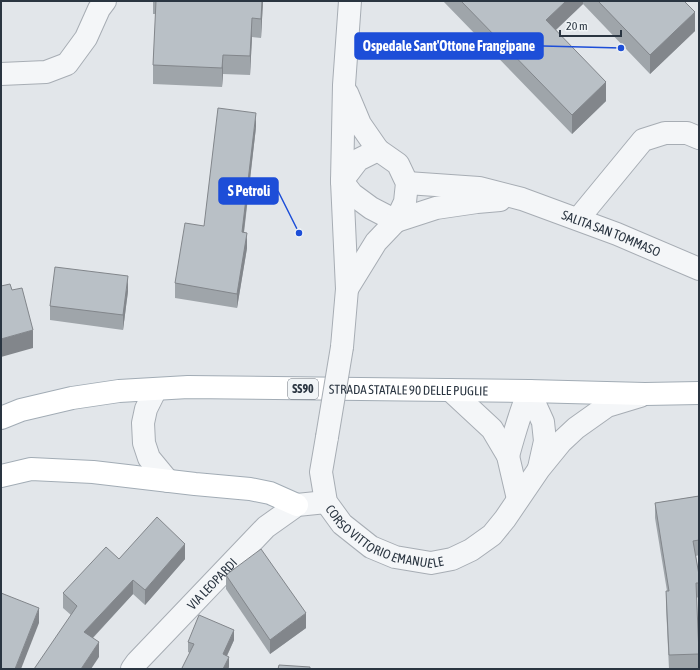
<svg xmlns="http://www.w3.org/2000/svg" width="700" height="670" viewBox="0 0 700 670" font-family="'Asap Condensed',sans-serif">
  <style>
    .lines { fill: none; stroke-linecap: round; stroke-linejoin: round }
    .minor-casing { stroke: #a7adb4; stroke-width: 24 }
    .major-casing { stroke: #a2acb5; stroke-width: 24 }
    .minor { stroke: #f4f6f8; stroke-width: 22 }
    .major { stroke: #fff; stroke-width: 22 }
    .minor-bridge-casing { stroke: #a7adb4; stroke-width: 24; stroke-linecap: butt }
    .minor-bridge { stroke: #f4f6f8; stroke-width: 22 }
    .wall { fill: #9fa5aa }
    .shaded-wall { fill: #82868b }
    .building { fill: #b9c0c6; stroke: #82868b }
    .labels { text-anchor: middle; stroke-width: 3; stroke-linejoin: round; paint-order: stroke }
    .shield { fill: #f1f5f7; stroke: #666f78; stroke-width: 1 }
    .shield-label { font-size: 12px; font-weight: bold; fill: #2a3541 }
    .street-label { font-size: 13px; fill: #2a3541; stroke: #f1f5f7 }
    .leader { fill: none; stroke: #1d4ed8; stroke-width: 1.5 }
    .callout-dot { fill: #1d4ed8; stroke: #f1f5f7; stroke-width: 1.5 }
    .callout { fill: #1d4ed8; stroke: #1d4ed8; stroke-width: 1.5 }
    .callout-label { font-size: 14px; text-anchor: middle; font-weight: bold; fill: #fff }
  </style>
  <rect width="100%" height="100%" fill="#e2e6ea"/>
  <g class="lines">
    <defs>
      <g id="minor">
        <path d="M1,74l45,-2 21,-8 19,-26 13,-29 6,-8"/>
        <path d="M347,93l13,31 18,26 20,14 9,19 -2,19 -9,19 -20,21 -29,47"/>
        <path d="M342,181l10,13 19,14 25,13"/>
        <path d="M342,181l16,-21 20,-10"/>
        <path id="s1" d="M407,183l72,5 43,11 95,35 82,35"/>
        <path d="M578,219l65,-79 22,-7h22l12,5"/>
        <path d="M396,221l40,-13 41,-6 23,-2"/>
        <path d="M342,347l5,-58 -5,-108 2,-96 6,-84"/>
        <path d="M156,389l-10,20 -3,14 1,20 5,15 19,23"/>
        <path d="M450,390l42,39 16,27 10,43"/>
        <path d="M529,391l14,31 2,19 -6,27"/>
        <path id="s2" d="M327,437l-6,35 5,30 16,22 29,23 24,10 36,6 21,-4 19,-9 21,-15 13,-16 34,-50 22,-27 15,-14 31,-22 33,-10"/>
        <path d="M508,456c6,-22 12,-43 21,-65"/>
        <path id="s3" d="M132,669l5,-7 129,-135 31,-22 29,-3"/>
      </g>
      <g id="major">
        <path id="s4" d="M1,418l20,-8 51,-12 47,-7 69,-4 341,4 116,3 54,-1"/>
        <path d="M1,476l30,-7 62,3 102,12 55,5 20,4 27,12"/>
      </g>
    </defs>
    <!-- minor casing -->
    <use href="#minor" class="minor-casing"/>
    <!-- major casing -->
    <use href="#major" class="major-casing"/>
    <!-- minor -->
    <use href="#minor" class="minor"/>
    <!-- major -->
    <use href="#major" class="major"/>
    <defs>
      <path id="minor-bridge" d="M327,437l15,-90"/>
    </defs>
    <!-- minor-bridge casing -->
    <use href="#minor-bridge" class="minor-bridge-casing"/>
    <!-- minor-bridge -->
    <use href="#minor-bridge" class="minor-bridge"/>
  </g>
  <!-- wall -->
  <g class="wall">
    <path d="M153,1h110l-2,37 -9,-1 -2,38 -27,-1 -1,13 -69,-3v-19l3,-51h-3z"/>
    <path d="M443,1h241l11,30 -45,43 -67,-70 -27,26 50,71 -34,33z"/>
    <path d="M256,127l-12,106 3,15 -10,60 -62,-10v-15l29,-57z"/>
    <path d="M128,291l-5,39 -73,-10v-14z"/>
    <path d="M699,496v59l-3,1 3,19v22l-3,1 3,56v14l-30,1 -3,-63v-15h1l-12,-73v-15z"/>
    <path d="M119,559h66l-40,46 -12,-11 -40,44 6,19 -28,-42 -8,-7v-15z"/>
    <path d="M226,575l80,53 -36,26 -44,-65z"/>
    <path d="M234,640l-7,16 2,11 -1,2h-46l8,-16 -2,-1v-10z"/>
  </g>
  <!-- shaded-wall -->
  <g class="shaded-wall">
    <path d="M262,1h1l-2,37v-19z"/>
    <path d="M566,1h17v3l-37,35v-19z"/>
    <path d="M695,12v19l-45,43v-19z"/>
    <path d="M252,18v19l-2,38v-19z"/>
    <path d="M223,55v19l-1,13v-19z"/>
    <path d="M606,82v19l-34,33v-19z"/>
    <path d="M256,113v14l-14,120v-15z"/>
    <path d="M247,233v15l-10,60v-14z"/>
    <path d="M128,276v15l-5,39v-15z"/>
    <path d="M33,330v18l-32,9v-18z"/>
    <path d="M185,544v15l-40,46v-15z"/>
    <path d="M133,580v14l-49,53v-15z"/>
    <path d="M39,608v15l-18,46h-6z"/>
    <path d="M306,613v15l-36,26v-14z"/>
    <path d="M234,630v10l-11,24v-10z"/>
    <path d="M99,642v15l-8,12h-10z"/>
    <path d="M229,657v10l-1,2h-5z"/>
  </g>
  <!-- building -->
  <g class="building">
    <path d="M156,1h106l-1,18 -9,-1 -2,38 -27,-1 -1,13 -69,-3z"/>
    <path d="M461,1h105l-20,19 60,62 -34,33z"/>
    <path d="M598,1h86l11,11 -45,43z"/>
    <path d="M218,108l38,5 -14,119 5,1 -10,61 -62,-11 10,-60 19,3z"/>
    <path d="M55,267l73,9 -5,39 -73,-9z"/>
    <path d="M10,284l2,6 10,-2 11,42 -32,9v-53z"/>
    <path d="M699,496v44l-6,1 6,34v8h-3l3,71 -30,1 -3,-64h3l-14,-88z"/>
    <path d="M157,517l28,27 -40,46 -12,-10 -49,52 15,10 -18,27h-47l43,-63 -14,-13 43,-46 13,12z"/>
    <path d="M261,549l45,64 -36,27 -44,-65z"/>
    <path d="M1,593l38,15 -24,61h-14z"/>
    <path d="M199,615l35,15 -11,24 6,3 -6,12h-39l-2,-1 12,-24 -6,-2z"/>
    <path d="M279,665l31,2v2h-32z"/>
  </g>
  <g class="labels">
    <!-- shield labels -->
    <rect class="shield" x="288" y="379" width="30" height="20" rx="3"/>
    <g class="shield-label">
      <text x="303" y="393">SS90</text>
    </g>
    <!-- street labels -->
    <g class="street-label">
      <text dy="5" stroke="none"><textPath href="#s1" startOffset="212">SALITA SAN TOMMASO</textPath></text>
      <text dy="5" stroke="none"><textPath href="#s4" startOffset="411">STRADA STATALE 90 DELLE PUGLIE</textPath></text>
      <text dy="5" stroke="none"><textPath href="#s2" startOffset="138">CORSO VITTORIO EMANUELE</textPath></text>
      <text dy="5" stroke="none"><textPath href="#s3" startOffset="117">VIA LEOPARDI</textPath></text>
    </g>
  </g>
  <!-- callouts -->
  <path class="leader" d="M621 48L543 46M299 233L278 191"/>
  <g class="callout-dot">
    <circle cx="621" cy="48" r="4"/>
    <circle cx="299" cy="233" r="4"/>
  </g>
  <g class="callout">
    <rect x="355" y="33" width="188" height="26" rx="4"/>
    <rect x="219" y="178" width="59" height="26" rx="4"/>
  </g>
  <g class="callout-label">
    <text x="449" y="51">Ospedale Sant'Ottone Frangipane</text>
    <text x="249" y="196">S Petroli</text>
  </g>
  <!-- border -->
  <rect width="700" height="670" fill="none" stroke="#2a3541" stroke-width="4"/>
  <!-- scale -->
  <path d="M560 30v6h61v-6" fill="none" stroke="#2a3541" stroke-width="2"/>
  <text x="566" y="30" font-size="12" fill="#2a3541" stroke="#f1f5f7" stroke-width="3" paint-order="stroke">20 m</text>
</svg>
